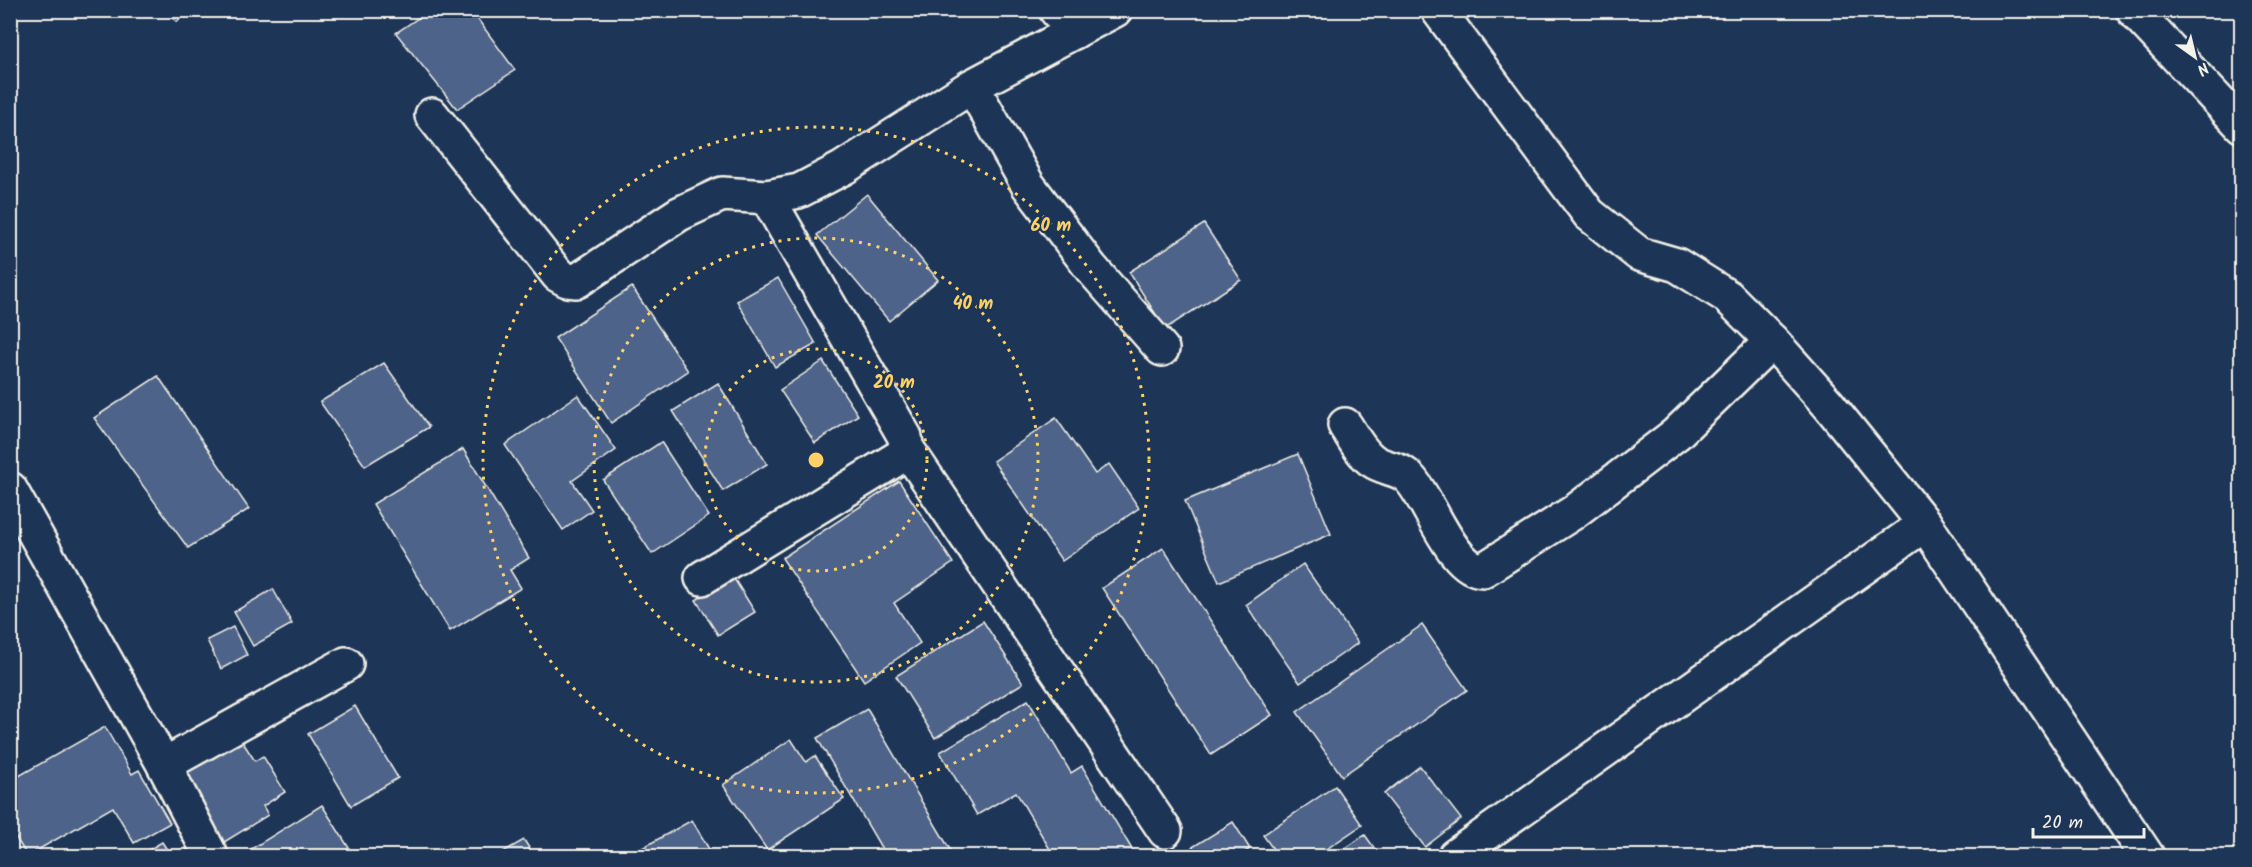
<svg xmlns="http://www.w3.org/2000/svg" width="2252" height="867" viewBox="0 0 2252 867" font-family="Kalam,sans-serif">
  <style>
    .building { fill: #4e6389; stroke: #f4f1e8; stroke-width: 1.5 }
    .lines { fill: none; stroke-linecap: round; stroke-linejoin: round }
    .minor-casing { stroke: #f4f1e8; stroke-width: 38 }
    .minor { stroke: #1d3557; stroke-width: 33 }
    .ring { fill: none; stroke: #ffd166; stroke-width: 3; stroke-dasharray: 3 6 }
    .centre { fill: #ffd166; stroke: #1d3557; stroke-width: 3 }
    .ring-label { font-size: 18px; text-anchor: middle; font-weight: bold; fill: #ffd166; stroke: #1d3557; stroke-width: 4.5; stroke-linejoin: round; paint-order: stroke }
  </style>
  <rect width="100%" height="100%" fill="#1d3557"/>
  <filter id="ink" filterUnits="userSpaceOnUse"><feTurbulence type="fractalNoise" baseFrequency=".0167" numOctaves="2"/><feDisplacementMap in="SourceGraphic" scale="12" xChannelSelector="R" yChannelSelector="G"/><feConvolveMatrix kernelMatrix="1 2 1 2 8 2 1 2 1" color-interpolation-filters="sRGB"/></filter>
  <g filter="url(#ink)">
    <!-- building -->
    <g class="building">
      <path d="M164,10h24l-11,12z"/>
      <path d="M430,10h41l44,60 -58,39 -61,-76z"/>
      <path d="M867,194l71,86 -49,41 -72,-86z"/>
      <path d="M1204,224l37,56 -76,49 -36,-57z"/>
      <path d="M778,278l38,66 -41,23 -38,-66z"/>
      <path d="M632,287l56,84 -77,52 -56,-85z"/>
      <path d="M823,361l35,54 -43,28 -35,-53z"/>
      <path d="M384,363l45,64 -64,39 -45,-64z"/>
      <path d="M158,376l91,133 -61,39 -94,-130z"/>
      <path d="M718,383l49,81 -44,27 -50,-80z"/>
      <path d="M578,395l38,55 -44,31 20,29 -29,20 -58,-85z"/>
      <path d="M1056,418l39,56 14,-10 30,44 -77,53 -69,-100z"/>
      <path d="M661,442l48,74 -57,38 -49,-74z"/>
      <path d="M463,449l66,109 -19,12 11,18 -71,43 -77,-127z"/>
      <path d="M1298,454l33,80 -112,48 -34,-81z"/>
      <path d="M899,481l54,82 -59,40 26,40 -56,38 -82,-123z"/>
      <path d="M1163,548l109,167 -61,40 -109,-167z"/>
      <path d="M1303,564l55,79 -58,40 -54,-78z"/>
      <path d="M733,577l22,35 -37,23 -22,-35z"/>
      <path d="M273,589l19,35 -39,22 -19,-34z"/>
      <path d="M983,621l40,62 -88,55 -39,-62z"/>
      <path d="M1422,625l45,65 -125,86 -45,-64z"/>
      <path d="M233,627l14,28 -26,14 -14,-29z"/>
      <path d="M1028,700l43,73 11,-7 54,90h-82l-38,-64 -39,23 -37,-63z"/>
      <path d="M355,706l43,72 -47,28 -43,-72z"/>
      <path d="M867,709l85,144 -7,3h-59l-69,-118z"/>
      <path d="M105,727l27,47 7,-4 31,53 -36,20 -21,-36 -86,49 -17,-28v-47z"/>
      <path d="M240,738l15,23 8,-5 22,36 -22,14 5,9 -47,29 -42,-67z"/>
      <path d="M791,739l15,23 9,-6 29,43 -77,51 -44,-65z"/>
      <path d="M1420,766l41,53 -36,28 -41,-53z"/>
      <path d="M1335,786l27,39 -46,31h-38l-15,-21z"/>
      <path d="M322,805l32,51h-114z"/>
      <path d="M692,820l21,36h-85z"/>
      <path d="M1233,822l17,27 -12,7h-60z"/>
      <path d="M1365,835l15,21h-46z"/>
      <path d="M524,840l10,16h-38z"/>
      <path d="M162,842l9,14h-33z"/>
    </g>
    <g class="lines">
      <defs>
        <g id="minor">
          <path d="M1056,10l18,22"/>
          <path d="M1438,10l151,204 50,40 38,11 51,32 44,44 57,64 96,119 222,332"/>
          <path d="M2133,10l109,116"/>
          <path d="M972,86l56,99 63,83 71,81"/>
          <path d="M432,115l126,160 9,5 10,1 102,-67 43,-20 45,3 32,-6 44,-23 129,-82 143,-76"/>
          <path d="M1345,425c8,12 16,28 28,36 11,8 28,7 37,18 20,21 42,91 73,91l91,-58 102,-78 96,-93"/>
          <path d="M906,447l259,384"/>
          <path d="M10,489l154,276 47,91"/>
          <path d="M702,578l199,-122 5,-9 -1,-10 -138,-240"/>
          <path d="M164,765l182,-101"/>
          <path d="M1455,856l470,-332"/>
        </g>
      </defs>
      <!-- minor casing -->
      <use href="#minor" class="minor-casing"/>
      <!-- minor -->
      <use href="#minor" class="minor"/>
    </g>
  </g>
  <!-- distance rings -->
  <g class="ring">
    <circle cx="816" cy="460" r="111"/>
    <circle cx="816" cy="460" r="222"/>
    <circle cx="816" cy="460" r="333"/>
  </g>
  <circle cx="816" cy="460" r="9" class="centre"/>
  <g class="ring-label">
    <text x="1051" y="231">60 m</text>
    <text x="973" y="309">40 m</text>
    <text x="894" y="388">20 m</text>
  </g>
  <!-- margin -->
  <rect width="2252" height="867" fill="none" stroke="#1d3557" stroke-width="36"/>
  <rect x="18" y="18" width="2216" height="831" fill="none" stroke="#f4f1e8" stroke-width="2" filter="url(#ink)"/>
  <!-- north arrow -->
  <g transform="translate(2195 57) rotate(146)" stroke="#1d3557" stroke-width="4.5" paint-order="stroke">
  <path d="M0-4.5L10 22L0 15L-10 22Z" fill="#f4f1e8"/>
  <text y="-9" font-size="16" font-weight="bold" text-anchor="middle" fill="#f4f1e8">N</text>
  </g>
  <!-- scale -->
  <path d="M2033 828v9h111v-9" fill="none" stroke="#f4f1e8" stroke-width="3"/>
  <text x="2042" y="828" font-size="18" fill="#f4f1e8" stroke="#1d3557" stroke-width="4.5" paint-order="stroke">20 m</text>
</svg>
